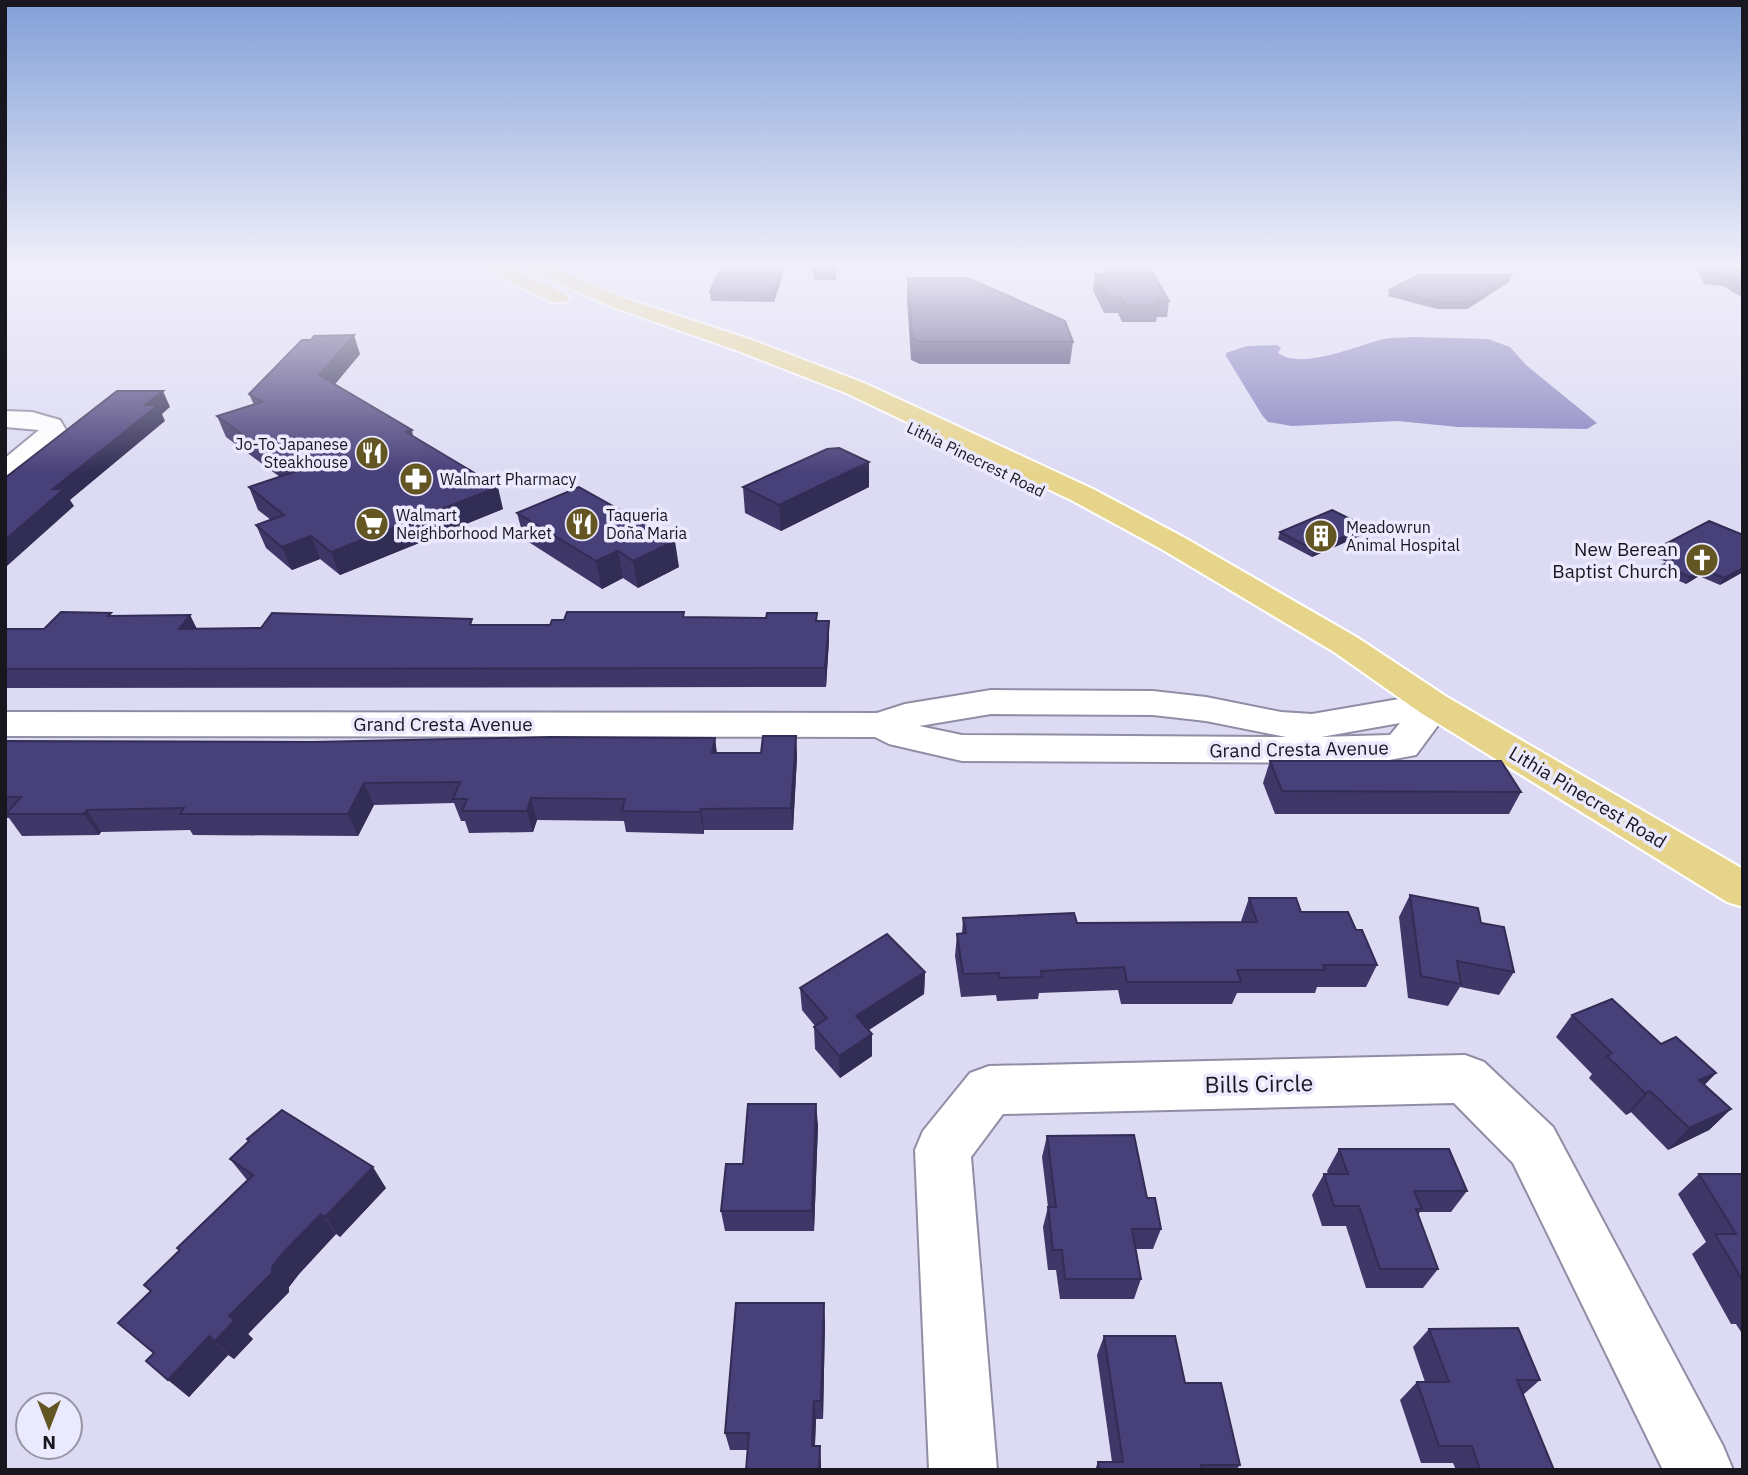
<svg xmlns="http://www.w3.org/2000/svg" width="1748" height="1475" viewBox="0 0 1748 1475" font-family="'IBM Plex Sans',sans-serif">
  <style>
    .water { fill: #8680be }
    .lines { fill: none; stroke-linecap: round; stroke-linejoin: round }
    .minor-casing { stroke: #8f8ea4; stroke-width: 4 }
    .major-casing { stroke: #fff; stroke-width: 4 }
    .minor { fill: #fff; fill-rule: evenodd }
    .major { fill: #e7d48b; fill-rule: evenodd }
    .wall { fill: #3e3768 }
    .shaded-wall { fill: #322d55 }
    .building { fill: #484079; stroke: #322d55; stroke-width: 2 }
    .labels { text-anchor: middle; stroke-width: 7; stroke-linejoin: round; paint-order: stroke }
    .far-poi-label { font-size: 16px; fill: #181720; stroke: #eae9fd; text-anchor: start }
    .far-street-label { font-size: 16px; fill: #181720; stroke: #eae9fd }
    .poi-label { font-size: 19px; fill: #181720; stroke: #eae9fd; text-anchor: end }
    .street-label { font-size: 19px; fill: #181720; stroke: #eae9fd }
    .near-street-label { font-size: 23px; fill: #181720; stroke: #eae9fd }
  </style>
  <rect width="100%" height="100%" fill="#dddbf3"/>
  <!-- water -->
  <path class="water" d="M1413,337l75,2 22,8 16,18 71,58 -10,6 -129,-2 -60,-6 -106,5 -24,-4 -6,-7 -36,-59v-3l21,-7 30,-1 4,3 -3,5c23,17 76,-6 102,-13 10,-3 22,-2 33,-3z"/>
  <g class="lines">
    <defs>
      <g id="minor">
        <path d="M5,411l27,1 28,8 6,10c-13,19 -38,44 -61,49v-21l34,-28 -34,-3z"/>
        <path d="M991,690l162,1 53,6 75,15 31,2 122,-21 13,4 6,8 -37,50 -43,8 -411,-2 -73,-17 -14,-7 -870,-1v-24l872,1 28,-9zM991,714l162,1 53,6 80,16 -324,-2 -43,-9zM1400,723l-10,12 -69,2z"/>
        <path d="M1465,1055l19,7 69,65 170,319 10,24h-70l-150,-307 -59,-60 -451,11 -32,43 26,313h-68l-14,-320 8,-19 47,-58 19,-7z"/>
      </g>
      <g id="major">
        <path d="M484,267h25l57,27 3,4 -3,4h-14l-65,-31z"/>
        <path d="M527,267h26l71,31 128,42 112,43 229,106 92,49 173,100 89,59 296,172v38l-16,-5 -306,-189 -87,-61 -171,-102 -90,-49 -227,-108 -110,-43 -126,-44 -80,-35z"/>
      </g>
    </defs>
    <!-- minor casing -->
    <use href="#minor" class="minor-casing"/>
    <!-- major casing -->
    <use href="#major" class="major-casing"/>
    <!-- minor -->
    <use href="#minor" class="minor"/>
    <!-- major -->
    <use href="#major" class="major"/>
  </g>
  <!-- wall -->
  <g class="wall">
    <path d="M721,267h64v1l-11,34 -63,-1 -1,-9z"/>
    <path d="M814,267h23l-1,13h-22z"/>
    <path d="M1696,267h47v31l-20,-12 -19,-2z"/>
    <path d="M1106,268l63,33 -2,16h-10l-1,5h-34l-4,-9h-14l-11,-23 2,-16h10z"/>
    <path d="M1512,275l-3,7 -42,27h-30l-49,-13 2,-6z"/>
    <path d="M908,278l165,64 -3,22h-150l-9,-4 -4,-61z"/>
    <path d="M360,354l-25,30 77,46 1,6 90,73 -163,66 -20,-16 -28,11 -26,-22 -10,-23 15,-5 -13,-10 -9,-23 31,-10 -54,-40 -9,-21 37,-11 -5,-11z"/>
    <path d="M869,462v25l-88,44 -36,-18 -2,-26z"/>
    <path d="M517,513l162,54 -41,21 -15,-10 -21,11 -78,-50z"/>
    <path d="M1366,527l-2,7 -52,23 -34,-18 2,-7z"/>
    <path d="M1743,535v37l-23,13 -21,-9 -13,8 -27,-12 4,-7 4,-3 -15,-6 4,-7z"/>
    <path d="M190,615l7,14 277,-4h76l135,-8 132,4 12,19 -3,47 -821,1v-59h39l69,-13z"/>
    <path d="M796,736l1,21 -4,73h-89v4l-78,-2 -2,-11 -87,-1 -4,12 -64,1 -4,-12h-4l-7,-18 -80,2 -16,31 -165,-1 -3,-5 -89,2 -2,3 -77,1 -13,-18h-4v-77l308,1 402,-4 2,15h44z"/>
    <path d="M1270,761l251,31 -12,22h-234l-12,-31z"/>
    <path d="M1410,895l104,77 -15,23 -39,-8 -12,19 -40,-8 -9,-81z"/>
    <path d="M1249,898l52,14 55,18 21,35 -11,22h-49l-2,6h-78l-5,11h-111l-3,-14 -79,3 -1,6 -41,2 -1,-6 -35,2 -6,-41 2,-22h5l1,-16 114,5 165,-1 -1,-1z"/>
    <path d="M925,972l-1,22 -55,36 3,26 -32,22 -25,-29 -1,-22 1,-1 -13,-16 -2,-22z"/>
    <path d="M1572,1015l89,29 55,29 -12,12 27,24 -22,21 -41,20 -37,-38 -5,3 -37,-37 3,-4 -36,-37z"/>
    <path d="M818,1125l-4,106h-89l-4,-20 22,-47z"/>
    <path d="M1047,1136l100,62 14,31 -8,20h-17l5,30 -7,20h-74l-4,-29h-8l-5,-43 5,-20 -6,-50z"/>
    <path d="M1339,1149l128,42 -16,21h-31l-2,3 20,54 -15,19h-57l-20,-62h-24l-10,-31 12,-21h4l-1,-3z"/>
    <path d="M230,1159l156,29 -46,49 -4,-3 -37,40 -10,13v5l-41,42 5,5 -19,20 -6,-4 -39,42 -43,-36 8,-8 -3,-62 -7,-6 35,-35 -2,-2 70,-68z"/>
    <path d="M1699,1174h44v161l-7,-11h-5l-39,-70 14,-12 -28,-48z"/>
    <path d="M825,1322l-2,97h-7l-1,27 6,17 -74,-13h-17l-5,-17z"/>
    <path d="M1429,1329l111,51 -17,15 31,75h-98l-3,-7h-32l-21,-63 17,-18h8l-12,-35z"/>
    <path d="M1104,1336l81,47 55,82 -4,5h-141l3,-8h14l-15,-107z"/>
  </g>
  <!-- shaded-wall -->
  <g class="shaded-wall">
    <path d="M782,267h3v1l-11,34 -1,-10z"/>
    <path d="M1512,275l-3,7 -42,27 2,-6z"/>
    <path d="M354,335l6,19 -34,41 -7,-20z"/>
    <path d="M163,391l7,16 -8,7 3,7 -95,79 4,6 -67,60 -2,-4v-22l48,-51 92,-84z"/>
    <path d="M869,462v25l-88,44 -2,-26z"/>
    <path d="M498,487l5,22 -163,66 -9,-23z"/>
    <path d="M1366,527l-2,7 -52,23 2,-7z"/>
    <path d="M311,536l9,23 -28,11 -10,-23z"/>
    <path d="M675,541l4,26 -41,21 -5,-27z"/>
    <path d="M618,551l5,27 -21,11 -6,-28z"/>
    <path d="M1743,568v4l-23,13 4,-7z"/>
    <path d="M1703,569l-4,7 -13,8 4,-7z"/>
    <path d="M190,615l9,19 -20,-5z"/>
    <path d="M829,621v19l-3,47 -1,-19z"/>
    <path d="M796,736l1,21 -4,73 -2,-22z"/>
    <path d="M715,738l2,22 -5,-7z"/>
    <path d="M364,783l10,22 -16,31 -10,-22z"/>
    <path d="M531,798l6,22 -4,12 -6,-21z"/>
    <path d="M701,809l3,21v4l-4,-22z"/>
    <path d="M87,810l14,22 -2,3 -15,-21z"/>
    <path d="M925,972l-1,22 -68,44v-22z"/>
    <path d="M872,1034v22l-32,22 -1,-22z"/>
    <path d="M1716,1073l-21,22 4,-15z"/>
    <path d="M1650,1091l-19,21 -5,3 19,-22z"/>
    <path d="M816,1104l2,21 -4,106 -2,-20z"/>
    <path d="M1731,1109l-22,21 -41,20 21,-22z"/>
    <path d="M373,1167l13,21 -46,49 -15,-20z"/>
    <path d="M321,1214l15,20 -37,40 -10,13v5l-41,42 5,5 -19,20 -19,-18 14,-25 53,-62z"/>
    <path d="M824,1303l1,19 -2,97 -2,-18z"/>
    <path d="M209,1336l19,19 -39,42 -21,-17z"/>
    <path d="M814,1401l2,18 -2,44 -2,-17z"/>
    <path d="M820,1446l1,17v7h-2z"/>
  </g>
  <!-- building -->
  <g class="building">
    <path d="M721,267h61l-9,25h-63z"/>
    <path d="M814,267h22v5h-23z"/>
    <path d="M1705,267h38v18l-15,-9 -19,-2z"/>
    <path d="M1106,268h44l19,33h-13l3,4h-34l-4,-8h-15l-11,-23h14z"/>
    <path d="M1418,275h94l-43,28h-30l-49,-13z"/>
    <path d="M908,278h60l97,43 8,21h-152l-9,-4z"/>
    <path d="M354,335l-35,40 93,55 -6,2 92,55 -167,65 -20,-16 -29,11 -26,-22 28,-10 -35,-28 45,-15 -77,-56 45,-14 -13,-8 53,-54h9l3,-4z"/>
    <path d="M117,391h46l-18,14h13l-105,84h11l-59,51v-62z"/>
    <path d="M839,448l30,14 -90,43 -36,-18 84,-38z"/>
    <path d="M579,487l96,54 -42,20 -15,-10 -22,10 -79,-48z"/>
    <path d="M1332,510l34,17 -52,23 -34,-18z"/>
    <path d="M1709,521l34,14v33l-19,10 -21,-9 -13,8 -27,-12 13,-7 -20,-9z"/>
    <path d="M61,612l50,1 -3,3 82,-1 -11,14 82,-1 11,-15 200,6 -2,6h80l2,-5h12l3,-8h117l-1,5 83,1 1,-5h50l-1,8h13l-4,47 -820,1v-40h39z"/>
    <path d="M763,736h33l-5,72 -90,1 -1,3 -78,-1 3,-12 -94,-1 -4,13h-65l5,-12h-14l7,-17 -96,1 -16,31h-168l4,-6 -97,2 -3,4h-78l15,-17h-16v-56l308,1 237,-5 165,1 -3,15h49z"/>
    <path d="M1270,761h231l20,31 -239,-1z"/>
    <path d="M1410,895l68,13 3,15 23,4 10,45 -57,-11 4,23 -40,-8z"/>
    <path d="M1249,898h47l5,14h47l8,18h6l15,35h-54l2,5h-88l4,12h-114l-3,-15 -83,4 1,6 -42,1 -1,-5 -36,1 -6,-40 9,-1 -3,-15 111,-5 3,10 180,-1z"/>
    <path d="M887,934l38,38 -69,44 16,18 -33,22 -25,-29 13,-9 -27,-30z"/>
    <path d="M1612,999l49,45 15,-7 40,36 -17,7 32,29 -42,19 -39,-37 -5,2 -38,-37 5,-3 -40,-38z"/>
    <path d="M748,1104h68l-4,107h-91l5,-47h17z"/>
    <path d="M282,1110l91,57 -48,50 -4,-3 -39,40 -10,13v6l-43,43 6,4 -20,21 -6,-5 -41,44 -22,-19 8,-8 -36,-30 33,-32 -7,-6 36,-35 -3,-2 76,-73 -23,-16 19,-18 -2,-2z"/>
    <path d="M1134,1135l13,63h8l6,31h-29l9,50h-76l-3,-29h-9l-5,-43h8l-9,-71z"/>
    <path d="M1339,1149h110l18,42h-53l8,18h-6l22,60h-58l-21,-63h-25l-10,-32h24z"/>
    <path d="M1699,1174h44v107l-28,-47h21z"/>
    <path d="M736,1303h88l-3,98h-7l-2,45h8l-1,24h-73l3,-37h-24z"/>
    <path d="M1518,1328l22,52h-23l37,90h-74l-8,-24h-33l-22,-64h32l-20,-53z"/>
    <path d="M1104,1336h71l10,47h36l19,82h-39l1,5h-103l-1,-8h25z"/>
  </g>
  <!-- sky -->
  <linearGradient id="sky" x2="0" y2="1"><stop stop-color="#819fd7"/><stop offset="0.56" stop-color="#f0effa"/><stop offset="1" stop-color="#f0effa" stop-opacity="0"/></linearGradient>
  <rect width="1748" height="473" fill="url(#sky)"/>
  <!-- icons -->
  <defs>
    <symbol id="restaurant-disc" viewBox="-11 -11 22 22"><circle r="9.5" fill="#645623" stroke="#eae9fd"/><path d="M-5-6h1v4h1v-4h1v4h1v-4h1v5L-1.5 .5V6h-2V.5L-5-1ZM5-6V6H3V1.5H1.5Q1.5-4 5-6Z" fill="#fff"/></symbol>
    <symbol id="pharmacy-disc" viewBox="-11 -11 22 22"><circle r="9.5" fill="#645623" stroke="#eae9fd"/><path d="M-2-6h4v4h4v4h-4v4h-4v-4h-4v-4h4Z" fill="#fff"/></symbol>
    <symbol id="supermarket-disc" viewBox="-11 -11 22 22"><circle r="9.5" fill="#645623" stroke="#eae9fd"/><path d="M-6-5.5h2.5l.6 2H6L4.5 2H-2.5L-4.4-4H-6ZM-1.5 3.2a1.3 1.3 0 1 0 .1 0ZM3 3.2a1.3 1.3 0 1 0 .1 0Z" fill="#fff"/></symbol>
    <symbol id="building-disc" viewBox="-11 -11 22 22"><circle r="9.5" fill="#645623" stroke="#eae9fd"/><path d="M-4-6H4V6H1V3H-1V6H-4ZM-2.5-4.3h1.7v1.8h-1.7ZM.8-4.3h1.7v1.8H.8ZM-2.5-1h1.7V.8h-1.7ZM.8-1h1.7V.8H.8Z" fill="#fff"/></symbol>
    <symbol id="church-disc" viewBox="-11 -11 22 22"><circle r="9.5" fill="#645623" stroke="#eae9fd"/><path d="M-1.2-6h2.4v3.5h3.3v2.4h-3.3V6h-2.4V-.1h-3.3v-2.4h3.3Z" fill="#fff"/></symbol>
  </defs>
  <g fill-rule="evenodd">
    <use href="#restaurant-disc" x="353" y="434" width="38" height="38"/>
    <use href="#pharmacy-disc" x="397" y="460" width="38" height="38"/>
    <use href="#supermarket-disc" x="353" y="505" width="38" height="38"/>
    <use href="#restaurant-disc" x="563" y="505" width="38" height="38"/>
    <use href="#building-disc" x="1302" y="517" width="38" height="38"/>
    <use href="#church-disc" x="1683" y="541" width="38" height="38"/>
  </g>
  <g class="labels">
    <!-- far-poi labels -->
    <g class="far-poi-label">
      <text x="348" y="450" text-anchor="end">Jo-To Japanese<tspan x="348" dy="18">Steakhouse</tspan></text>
      <text x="440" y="485">Walmart Pharmacy</text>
      <text x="396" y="521">Walmart<tspan x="396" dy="18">Neighborhood Market</tspan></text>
      <text x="606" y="521">Taqueria<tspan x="606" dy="18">Doña Maria</tspan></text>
      <text x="1346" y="533">Meadowrun<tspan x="1346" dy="18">Animal Hospital</tspan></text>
    </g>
    <!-- far-street labels -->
    <g class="far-street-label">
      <text transform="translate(976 459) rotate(26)" y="6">Lithia Pinecrest Road</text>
    </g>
    <!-- poi labels -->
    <g class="poi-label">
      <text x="1678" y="556">New Berean<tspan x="1678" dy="22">Baptist Church</tspan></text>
    </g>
    <!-- street labels -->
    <g class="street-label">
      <text x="443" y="731">Grand Cresta Avenue</text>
      <text transform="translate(1299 749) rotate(-1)" y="7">Grand Cresta Avenue</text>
      <text transform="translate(1588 797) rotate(31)" y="7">Lithia Pinecrest Road</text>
    </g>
    <!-- near-street labels -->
    <g class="near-street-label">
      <text transform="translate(1259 1084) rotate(-1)" y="8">Bills Circle</text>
    </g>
  </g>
  <!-- border -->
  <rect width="1748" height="1475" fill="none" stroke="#181720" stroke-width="14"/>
  <!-- north arrow -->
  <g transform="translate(49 1426) rotate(180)"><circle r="33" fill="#eae9fd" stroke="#9695a5" stroke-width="2"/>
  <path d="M0-5L12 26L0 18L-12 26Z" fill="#645623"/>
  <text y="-10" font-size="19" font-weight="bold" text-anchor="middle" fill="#181720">N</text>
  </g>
</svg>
